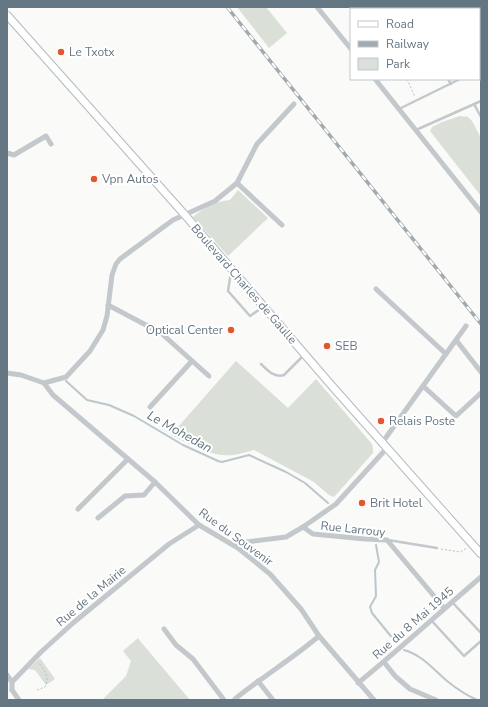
<svg xmlns="http://www.w3.org/2000/svg" width="488" height="707" viewBox="0 0 488 707" font-family="'Nunito Sans',sans-serif">
  <style>
    .green { fill: #dadfd7 }
    .lines { fill: none; stroke-linecap: round; stroke-linejoin: round }
    .stream { stroke: #bbc7cb; stroke-width: 2 }
    .secondary-casing { stroke: #b3babf; stroke-width: 9 }
    .path { stroke: #bbbfc2; stroke-width: 1; stroke-dasharray: 2 2; stroke-linecap: butt }
    .lane { stroke: #c3c8cc; stroke-width: 2.5 }
    .street { stroke: #c3c8cc; stroke-width: 5 }
    .secondary { stroke: #fff; stroke-width: 7 }
    .rail-casing { stroke: #a2aab0; stroke-width: 3.5 }
    .rail { stroke: #fff; stroke-width: 2; stroke-dasharray: 6; stroke-linecap: butt }
    .poi-dot { fill: #e4572e; stroke: #fff; stroke-width: 1.5 }
    .labels { text-anchor: middle; stroke-width: 4; stroke-linejoin: round; paint-order: stroke }
    .poi-label { font-size: 12px; fill: #657683; stroke: #fff; text-anchor: start }
    .street-label { font-size: 12px; fill: #657683; stroke: #fff }
    .water-label { font-size: 13px; font-style: italic; fill: #60757c; stroke: #fff }
  </style>
  <rect width="100%" height="100%" fill="#fafaf8"/>
  <!-- green -->
  <g class="green">
    <path d="M237,7h29l21,26 -18,15z"/>
    <path d="M460,116l8,1 4,4 9,17v58l-51,-65 2,-4 10,-5z"/>
    <path d="M238,190l30,28 -40,38 -35,-39c10,-9 23,-16 37,-17z"/>
    <path d="M236,361l52,47 28,-29 56,65 1,5v4l-39,44 -5,-2 -15,-13 -60,-32c-5,1 -10,3 -15,4 -25,6 -47,-9 -68,-19z"/>
    <path d="M138,638l2,3 50,59h-86l-1,-1 23,-23 5,-15 -8,-10z"/>
    <path d="M40,658l15,21 -9,6 -11,-15 -7,-1z"/>
  </g>
  <g class="lines">
    <!-- stream -->
    <g class="stream">
      <path d="M66,381l21,19 22,5 25,11 49,29 35,16 4,1 27,-7 37,17 19,11 23,20"/>
      <path d="M376,545l3,17 -4,8 1,26 -6,11 2,6 22,27"/>
      <path d="M404,650c18,5 29,19 43,31 10,8 19,14 30,19"/>
    </g>
    <defs>
      <path id="secondary" d="M7,15l178,200 147,171 149,168"/>
    </defs>
    <!-- secondary casing -->
    <use href="#secondary" class="secondary-casing"/>
    <!-- path -->
    <g class="path">
      <path d="M407,79l8,18"/>
      <path d="M441,549l19,3 7,-4"/>
      <path d="M37,690l8,-3c5,-10 0,-17 -7,-25"/>
    </g>
    <!-- lane -->
    <g class="lane">
      <path d="M464,9l2,-2"/>
      <path d="M479,70l2,-1"/>
      <path d="M448,79l3,5"/>
      <path d="M474,104l7,13"/>
      <path d="M399,109l61,-30"/>
      <path d="M416,130l65,-29"/>
      <path d="M231,272l-3,19 22,25 13,-9"/>
      <path d="M261,364c6,6 13,14 23,11l20,-20"/>
      <path d="M388,540l49,8"/>
      <path d="M452,602l29,31"/>
      <path d="M431,620l33,36 17,-15"/>
    </g>
    <!-- street -->
    <g class="street">
      <path d="M317,7l34,42"/>
      <path d="M375,79l106,133"/>
      <path d="M7,153l7,2 32,-19 5,8"/>
      <path d="M237,183l45,42"/>
      <path d="M376,289l70,65"/>
      <path d="M108,305l53,28 48,43"/>
      <path d="M456,340l25,32"/>
      <path d="M7,373l14,2 23,8 9,12 102,87 44,43 39,23 32,26 31,35 18,27 55,64"/>
      <path d="M44,383l22,-6 24,-26 13,-21 4,-14 5,-41 4,-11 4,-5 53,-39 42,-19 22,-18 20,-39 37,-40"/>
      <path d="M423,386l33,30 25,-23"/>
      <path d="M150,407l42,-46"/>
      <path d="M382,443l84,-117"/>
      <path d="M78,509l50,-50"/>
      <path d="M98,518l27,-22 19,-1 11,-13"/>
      <path d="M303,527l10,7 52,5 22,1 57,68"/>
      <path d="M231,544l55,-7 17,-10 33,-23 51,-56"/>
      <path d="M164,629l12,16 17,14 31,41"/>
      <path d="M384,662l11,14 15,13 26,11"/>
      <path d="M7,675l5,7"/>
      <path d="M258,681l15,19"/>
      <path d="M358,683c42,-34 82,-71 123,-106"/>
      <path d="M12,690v-8l29,-30 32,-29 96,-79 30,-19"/>
      <path d="M12,690l7,10"/>
      <path d="M236,700l-1,-1c27,-22 57,-40 84,-63"/>
    </g>
    <!-- secondary -->
    <use href="#secondary" class="secondary"/>
    <defs>
      <path id="rail" d="M227,7l254,317"/>
    </defs>
    <!-- rail casing -->
    <use href="#rail" class="rail-casing"/>
    <!-- rail -->
    <use href="#rail" class="rail"/>
  </g>
  <!-- markers -->
  <g class="poi-dot">
    <circle cx="61" cy="52" r="4"/>
    <circle cx="94" cy="179" r="4"/>
    <circle cx="231" cy="330" r="4"/>
    <circle cx="327" cy="346" r="4"/>
    <circle cx="381" cy="421" r="4"/>
    <circle cx="362" cy="503" r="4"/>
  </g>
  <g class="labels">
    <!-- poi labels -->
    <g class="poi-label">
      <text x="69" y="56">Le Txotx</text>
      <text x="102" y="183">Vpn Autos</text>
      <text x="223" y="334" text-anchor="end">Optical Center</text>
      <text x="335" y="350">SEB</text>
      <text x="389" y="425">Relais Poste</text>
      <text x="370" y="507">Brit Hotel</text>
    </g>
    <!-- street labels -->
    <g class="street-label">
      <text transform="translate(244 284) rotate(49)" y="4">Boulevard Charles de Gaulle</text>
      <text transform="translate(353 529) rotate(6)" y="4">Rue Larrouy</text>
      <text transform="translate(236 537) rotate(36)" y="4">Rue du Souvenir</text>
      <text transform="translate(91 596) rotate(-40)" y="4">Rue de la Mairie</text>
      <text transform="translate(413 623) rotate(-41)" y="4">Rue du 8 Mai 1945</text>
    </g>
    <!-- water labels -->
    <g class="water-label">
      <text transform="translate(180 431) rotate(29)" y="5">Le Mohedan</text>
    </g>
  </g>
  <!-- border -->
  <rect width="488" height="707" fill="none" stroke="#657683" stroke-width="16"/>
  <!-- legend -->
  <rect x="350" y="8" width="130" height="72" fill="#ffffff" stroke="#c1c8cd"/>
  <rect x="358" y="21" width="20" height="6" fill="#ffffff" stroke="#c1c8cd"/>
  <text x="386" y="28" font-size="12" fill="#657683">Road</text>
  <rect x="358" y="41" width="20" height="6" fill="#a2aab0" stroke="#c1c8cd"/>
  <text x="386" y="48" font-size="12" fill="#657683">Railway</text>
  <rect x="358" y="58" width="20" height="12" fill="#dadfd7" stroke="#c1c8cd"/>
  <text x="386" y="68" font-size="12" fill="#657683">Park</text>
</svg>
